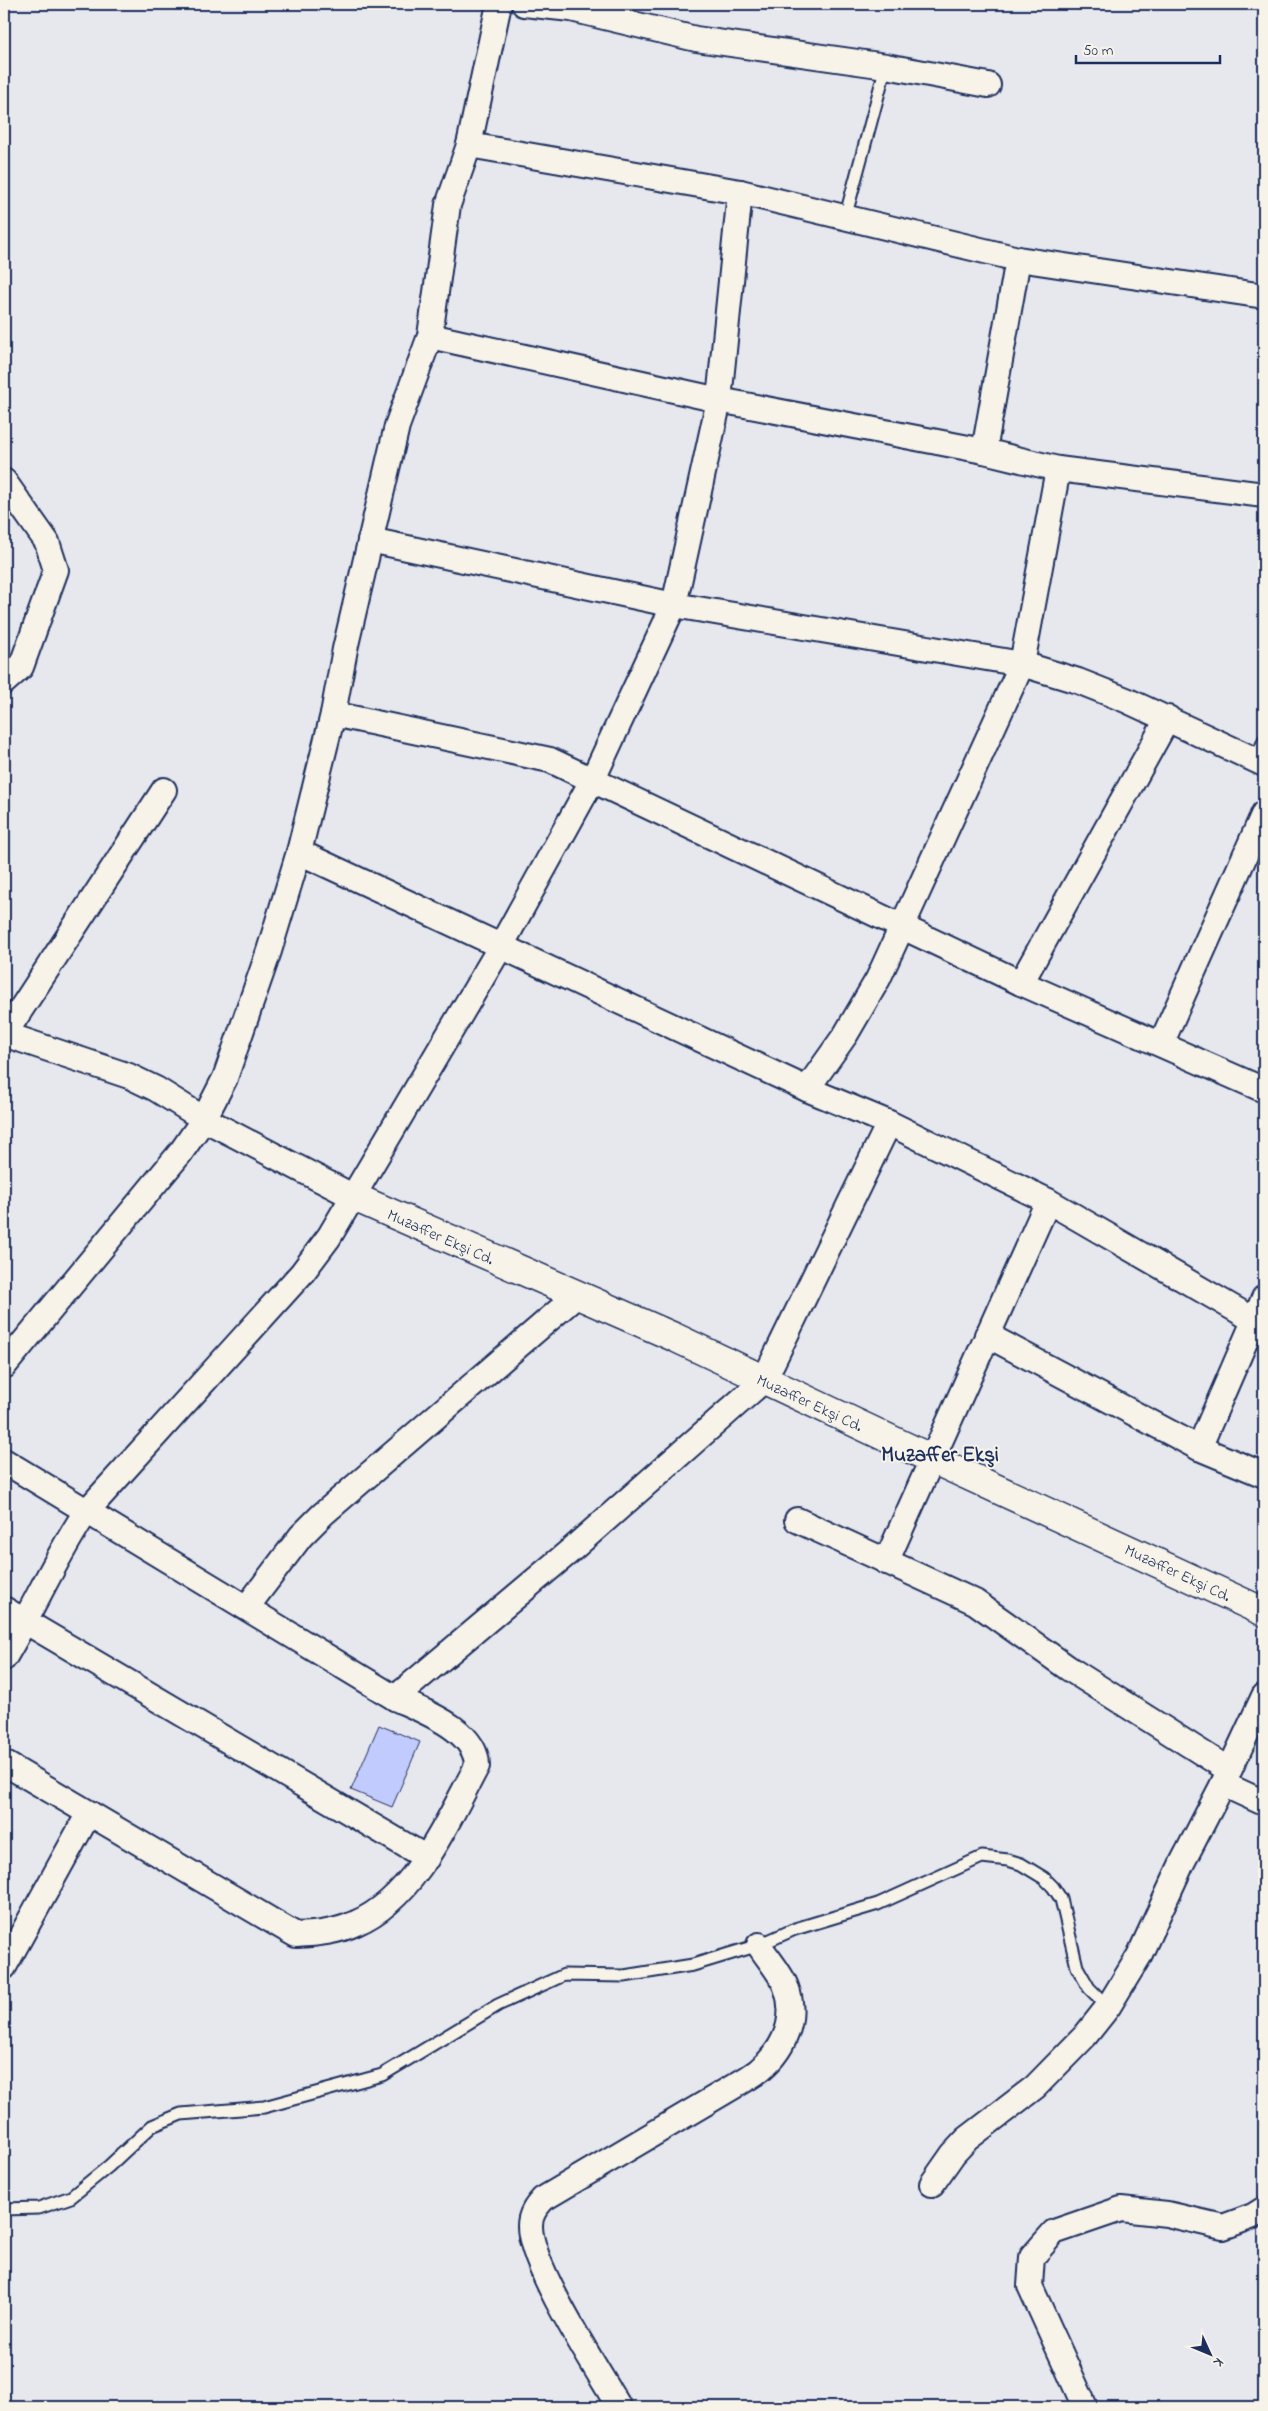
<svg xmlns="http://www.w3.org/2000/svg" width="1268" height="2411" viewBox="0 0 1268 2411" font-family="'Indie Flower',sans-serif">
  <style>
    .building { fill: #c2cbfd; stroke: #1b2f5e }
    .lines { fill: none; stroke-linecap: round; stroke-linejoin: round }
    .service-casing { stroke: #1b2f5e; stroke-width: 15 }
    .minor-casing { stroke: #1b2f5e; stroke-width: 28 }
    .tertiary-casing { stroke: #1b2f5e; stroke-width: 31 }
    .service { stroke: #f7f3e8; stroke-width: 11 }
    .minor { stroke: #f7f3e8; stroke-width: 24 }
    .tertiary { stroke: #f7f3e8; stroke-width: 28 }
    .labels { text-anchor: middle; stroke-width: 4; stroke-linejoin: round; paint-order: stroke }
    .street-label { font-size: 16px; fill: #1b2f5e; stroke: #f7f3e8 }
    .district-label { font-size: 21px; font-weight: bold; fill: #1b2f5e; stroke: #f7f3e8 }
  </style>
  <rect width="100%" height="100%" fill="#e7e7ee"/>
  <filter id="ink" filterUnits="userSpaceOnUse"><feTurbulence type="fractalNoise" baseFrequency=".02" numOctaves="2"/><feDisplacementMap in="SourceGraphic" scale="10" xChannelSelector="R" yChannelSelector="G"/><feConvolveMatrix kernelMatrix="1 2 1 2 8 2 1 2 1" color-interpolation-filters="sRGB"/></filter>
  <g filter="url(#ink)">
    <!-- building -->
    <path class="building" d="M379,1725l41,17 -28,65 -41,-17z"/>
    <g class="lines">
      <defs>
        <g id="service">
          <path d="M845,218l41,-152"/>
          <path d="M1256,760l8,-20"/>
          <path d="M4,2209l35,-1 32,-11 38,-31 43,-40 29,-12 83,-7 118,-32 116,-70 66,-30 60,1 69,-11 66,-20 36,-16 83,-25 104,-47 26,3 13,4 23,14 9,9 8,12 16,68 12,21 19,19"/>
        </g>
        <g id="minor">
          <path d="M524,4l47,5 125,30 190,27 102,19"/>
          <path d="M469,145l271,47 278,67 246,37"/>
          <path d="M430,336l289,64 265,51 74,18 206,26"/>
          <path d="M984,451l34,-192"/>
          <path d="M4,481l43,61 9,28 -35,97 -17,15"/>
          <path d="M370,540l304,65 348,59 56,17 48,19 138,64"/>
          <path d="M333,714l217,46 471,223 243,107"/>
          <path d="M299,852l508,237 82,34 159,78 206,119"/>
          <path d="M1021,983l147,-265"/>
          <path d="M4,1034l125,42 27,13 48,30 150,78"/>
          <path d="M4,1035l160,-245"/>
          <path d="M1161,1044l103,-231"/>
          <path d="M807,1089l39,-55 32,-55 144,-315 36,-195"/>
          <path d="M987,1335l212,113 65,27"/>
          <path d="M4,1366l177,-214 23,-33 21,-41 44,-127 30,-99 34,-138 12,-65 52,-223 33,-90 18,-131 21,-60 30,-141"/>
          <path d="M1199,1448l65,-150"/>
          <path d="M4,1461l391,237c28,13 82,32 82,68 -29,54 -62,132 -121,157 -19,9 -39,11 -60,12l-292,-172"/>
          <path d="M797,1520l178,82 93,66 161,102"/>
          <path d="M886,1562l162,-361"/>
          <path d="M247,1607l54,-71 22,-22 253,-218"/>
          <path d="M4,1609l423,249"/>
          <path d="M4,1658c29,-48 51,-100 82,-146l216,-239 27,-36 172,-291 92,-167 81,-174 45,-205 21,-208"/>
          <path d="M395,1698l175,-147 194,-171 125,-257"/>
          <path d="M1223,1784l41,19"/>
          <path d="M4,1967l85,-154"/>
          <path d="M932,2184l21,-30 14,-15 68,-52 50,-51 23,-29 31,-51 43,-93 41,-79 41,-88"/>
          <path d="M619,2407c-22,-38 -89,-141 -89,-181 0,-12 6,-19 13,-27l205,-121c31,-19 52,-54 38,-91 -5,-14 -19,-29 -27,-42"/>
          <path d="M1085,2407l-55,-121 2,-29 22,-25 67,-23 46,5 56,13 30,-11 11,-7"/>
        </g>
        <path id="tertiary" d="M354,1197l320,140 258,122 332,153"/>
      </defs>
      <!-- service casing -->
      <use href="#service" class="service-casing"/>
      <!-- minor casing -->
      <use href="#minor" class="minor-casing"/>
      <!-- tertiary casing -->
      <use href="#tertiary" class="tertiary-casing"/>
      <!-- service -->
      <use href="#service" class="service"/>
      <!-- minor -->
      <use href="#minor" class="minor"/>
      <!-- tertiary -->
      <use href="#tertiary" class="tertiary"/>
    </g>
  </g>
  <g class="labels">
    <!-- street labels -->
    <g class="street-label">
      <text transform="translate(441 1236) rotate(24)" y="6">Muzaffer Ekşi Cd.</text>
      <text transform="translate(810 1402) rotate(25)" y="6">Muzaffer Ekşi Cd.</text>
      <text transform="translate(1178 1572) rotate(25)" y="6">Muzaffer Ekşi Cd.</text>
    </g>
    <!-- district labels -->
    <g class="district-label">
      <text x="940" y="1461">Muzaffer Ekşi</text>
    </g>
  </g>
  <!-- margin -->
  <rect width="1268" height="2411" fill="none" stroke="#f7f3e8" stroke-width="20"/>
  <rect x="10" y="10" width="1248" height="2391" fill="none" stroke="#1b2f5e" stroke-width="2" filter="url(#ink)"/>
  <!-- north arrow -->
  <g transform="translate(1210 2354) rotate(134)" stroke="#f7f3e8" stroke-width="4" paint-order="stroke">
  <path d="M0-4L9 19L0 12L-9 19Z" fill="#1b2f5e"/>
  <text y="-8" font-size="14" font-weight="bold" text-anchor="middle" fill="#1b2f5e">K</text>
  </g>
  <!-- scale -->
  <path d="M1076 55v8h144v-8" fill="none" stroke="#1b2f5e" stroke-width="2.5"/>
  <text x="1083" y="55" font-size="15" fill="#1b2f5e" stroke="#f7f3e8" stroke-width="4" paint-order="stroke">50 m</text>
</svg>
